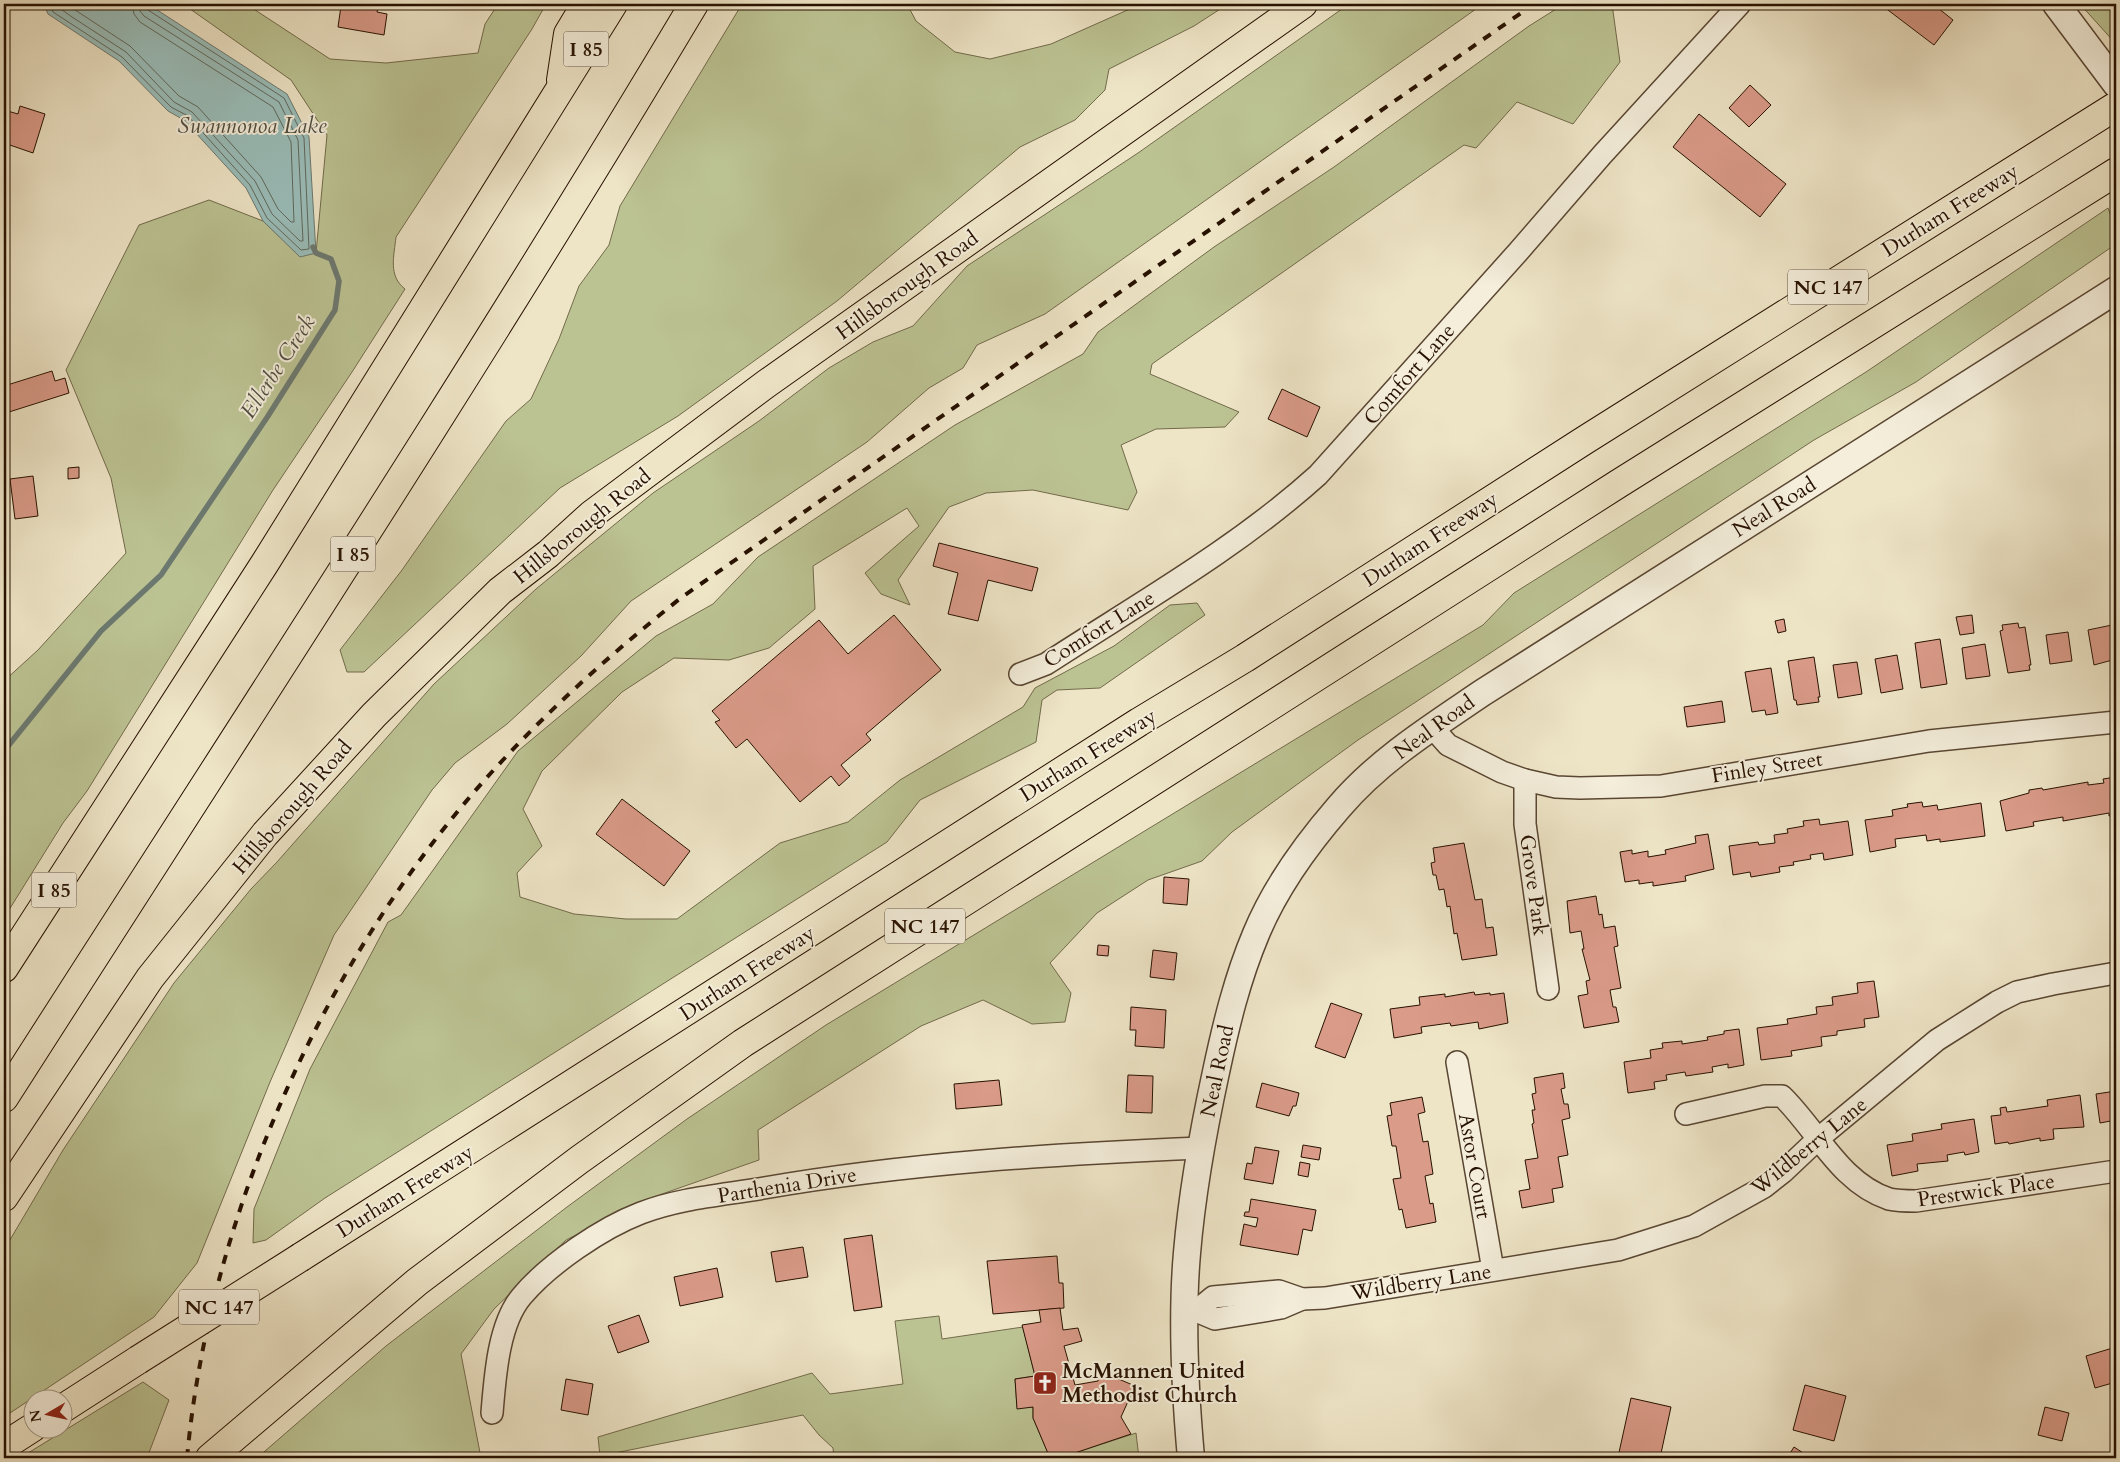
<svg xmlns="http://www.w3.org/2000/svg" width="2120" height="1462" viewBox="0 0 2120 1462" font-family="Cardo,serif">
  <style>
    .green { fill: #bcc393; stroke: #726a4a }
    .water { fill: #9abeba; stroke: #6c7970 }
    .lines { fill: none; stroke-linecap: round; stroke-linejoin: round }
    .shore { stroke: #60685d; stroke-width: 1 }
    .stream { stroke: #6c7970; stroke-width: 5.5 }
    .building { fill: #da9b89; stroke: #271100 }
    .minor-casing { stroke: #594632; stroke-width: 24 }
    .tertiary-casing { stroke: #594632; stroke-width: 29 }
    .primary-casing { stroke: #271100; stroke-width: 30 }
    .motorway-casing { stroke: #271100; stroke-width: 30 }
    .minor { stroke: #f4eedb; stroke-width: 21 }
    .tertiary { stroke: #f4eedb; stroke-width: 26 }
    .primary { stroke: #eee5c7; stroke-width: 28 }
    .motorway { stroke: #eee5c7; stroke-width: 28 }
    .rail { stroke: #271100; stroke-width: 4; stroke-dasharray: 9 9; stroke-linecap: butt }
    .motorway-bridge-casing { stroke: #271100; stroke-width: 30; stroke-linecap: butt }
    .motorway-bridge { stroke: #eee5c7; stroke-width: 28 }
    .labels { text-anchor: middle; stroke-width: 4; stroke-linejoin: round; paint-order: stroke }
    .shield { fill: #f4eedb; stroke: #645342; stroke-width: 1 }
    .shield-label { font-size: 20px; font-weight: bold; fill: #271100 }
    .street-label { font-size: 21px; fill: #271100; stroke: #f4eedb }
    .poi-label { font-size: 21px; font-weight: bold; fill: #271100; stroke: #f4eedb; text-anchor: start }
    .water-label { font-size: 22px; font-style: italic; fill: #4f4e41; stroke: #f4eedb }
  </style>
  <rect width="100%" height="100%" fill="#eee5c7"/>
  <filter id="stains"><feTurbulence type="fractalNoise" baseFrequency=".004" numOctaves="4"/><feColorMatrix values="0 0 0 0 .2 0 0 0 0 .09 0 0 0 0 .02 0 0 0 .5 -.17"/></filter>
  <radialGradient id="worn" r=".72"><stop offset=".6" stop-color="#630" stop-opacity="0"/><stop offset="1" stop-color="#630" stop-opacity=".3"/></radialGradient>
  <!-- green -->
  <g class="green">
    <path d="M183,4h63l84,55 56,4 92,-10 7,-29 13,-20h48l-14,25 -136,208c-2,19 -8,39 9,52l-53,83 -79,118 -186,301 -24,32 -59,95v-237l34,-31 88,-97 -15,-75 -45,-108 73,-145 70,-25 54,21 37,35 16,-3 11,-118 -36,-55z"/>
    <path d="M742,4h165l9,17 39,31 35,7 61,-15 90,-40h87l-34,22 -85,43 -4,21 -30,30 -55,27 -183,154 -159,115 -118,72 -196,184h-17l-7,-22 62,-80 104,-149 25,-22 28,-60 20,-53 30,-41 11,-39z"/>
    <path d="M1349,4h134l-438,310 -68,31 -14,23 -34,20 -62,54 -236,159 -50,55 -74,68 -52,39 -23,27 -98,145 -64,147 -73,181 -43,54 -150,100v-167l59,-100 111,-167 77,-94 26,-27 157,-178 102,-95 117,-96 106,-72 70,-53 44,-26 40,-16 54,-60 171,-113z"/>
    <path d="M1564,4h48l8,58 -47,62 -56,-22 -41,46 -12,-3 -312,219 -2,10 89,38 -14,15 -69,2 -35,16 16,47 -9,18 -95,-20 -47,3 -37,14 -51,73 12,25 -29,-11 -16,-21 54,-47 -12,-18 -94,58 2,43 -46,39 -40,12 -55,-2 -52,34 -80,79 -19,38 19,37 -25,27 3,24 54,17 52,5h51l103,-76 68,-21 52,-42 123,-73 12,-19 79,-42 56,-41 27,-2 8,12 -105,73 -43,2 -15,10 -6,42 -116,58 -33,42 -562,356 -59,42 -13,3 1,-34 56,-140 78,-147 13,-7 117,-164 138,-115 57,-32 45,-47 197,-132 128,-71 15,-22 116,-85 120,-80 195,-141z"/>
    <path d="M2080,4h36v40z"/>
    <path d="M2108,208l8,22v14l-200,138 -102,58 -456,300 -126,92 -30,29 -54,19 -51,33 -47,50 21,30 -6,29 -33,2 -49,-24 -62,26 -163,104 1,30 -114,40 -79,40 -72,69 -33,45 20,104h-224l129,-112 181,-139 120,-88 139,-94 657,-400 31,-32 352,-221z"/>
    <path d="M939,1316l3,23 81,-12 12,49 -20,3 2,28h16v11l17,40h-216l-1,-10 -14,-13 -16,-20 -203,41 -2,-19 214,-64 18,21 73,-10 -8,-63z"/>
    <path d="M143,1382l26,18 -22,58h-127z"/>
    <path d="M1136,1433l3,25h-80z"/>
  </g>
  <!-- water -->
  <path class="water" d="M44,4h106l1,2 136,88 22,43 7,116 -16,4 -37,-36 -17,-33 -62,-68 -16,-9 -49,-50 -71,-47z"/>
  <g class="lines">
    <!-- shore -->
    <g class="shore">
      <path d="M50,4l3,8 69,45 49,50 17,9 62,69 17,33 34,32 8,-1 -5,-111 -20,-40 -136,-88 -3,-6"/>
      <path d="M57,4l1,3 14,10 54,35 48,50 18,10 63,69 17,33 28,27h3l-5,-101 -19,-38 -135,-86 -4,-5 -1,-7"/>
      <path d="M66,4l64,42 49,50 19,11 63,70 17,32 13,13h3l-3,-80 -18,-35 -133,-85 -6,-8 -2,-10"/>
    </g>
    <!-- stream -->
    <path class="stream" d="M4,751l97,-120 60,-56 107,-159 67,-106 4,-29 -8,-22 -15,-6 -3,-6"/>
  </g>
  <!-- building -->
  <g class="building">
    <path d="M353,4l25,3 -1,5 10,2 -3,21 -46,-8 3,-21 11,1z"/>
    <path d="M1880,4h53l20,16 -19,25z"/>
    <path d="M1750,85l21,20 -22,22 -20,-19z"/>
    <path d="M20,106l25,8 -12,39 -29,-10v-33l14,4z"/>
    <path d="M1699,114l87,70 -26,33 -87,-70z"/>
    <path d="M52,371l3,10 10,-3 4,15 -60,19 -5,-15v-11z"/>
    <path d="M1282,389l38,18 -13,30 -39,-18z"/>
    <path d="M79,467v11l-11,1v-11z"/>
    <path d="M33,476l5,40 -23,3 -5,-40z"/>
    <path d="M939,543l99,25 -6,23 -44,-11 -10,41 -30,-7 10,-41 -25,-7z"/>
    <path d="M894,615l47,55 -75,64 5,6 -30,25 9,11 -11,10 -8,-10 -31,26 -53,-63 -11,9 -21,-26 5,-2 -8,-9 107,-91 29,34z"/>
    <path d="M1972,615l2,18 -14,2 -4,-18z"/>
    <path d="M1784,619l2,12 -8,2 -3,-12z"/>
    <path d="M2018,623l1,5 6,-1 6,38h-2l1,5 -22,3 -8,-42 3,-1 -1,-5z"/>
    <path d="M2112,625l4,34 -22,6 -6,-35z"/>
    <path d="M2068,632l4,29 -22,3 -4,-29z"/>
    <path d="M1940,639l7,45 -26,4 -6,-45z"/>
    <path d="M1985,644l5,32 -24,3 -4,-31z"/>
    <path d="M1897,655l6,34 -22,4 -6,-34z"/>
    <path d="M1814,657l6,40h-2l1,5 -22,3 -1,-5h-2l-6,-39z"/>
    <path d="M1857,662l5,32 -24,4 -5,-33z"/>
    <path d="M1771,668l7,45 -12,2 -1,-5 -13,2 -7,-40z"/>
    <path d="M1722,701l3,21 -38,5 -3,-20z"/>
    <path d="M2116,777v38l-7,1v-3l-46,8v-4l-30,5 1,4 -28,5 -6,-30 29,-8v-3l13,-2 1,2 45,-8v3l16,-2 -1,-4z"/>
    <path d="M622,799l68,52 -26,35 -68,-52z"/>
    <path d="M1922,802l1,5 14,-2 1,5 43,-7 4,33 -45,6v-3l-13,2 -1,-6 -31,4 1,8 -26,5 -5,-32 28,-4 -1,-6 16,-3 -1,-3z"/>
    <path d="M1819,819l1,6 28,-4 5,34 -29,5 -1,-7 -13,2 1,4 -18,3 1,3 -15,2 1,5 -29,5 -1,-5 -17,3 -4,-29 29,-4 1,3 16,-2 -1,-8 14,-2 -1,-4 17,-3 -1,-5z"/>
    <path d="M1708,834l6,35 -29,7 1,5 -33,5v-4l-14,2v-4l-14,2 -5,-30 12,-2v4l16,-3v6l18,-3 -1,-4 31,-7 -1,-7z"/>
    <path d="M1464,843l11,57 7,-1 4,29 7,-1 4,28 -35,5 -5,-27 -3,1 -4,-28 -3,1 -3,-18 -5,1 -3,-15h-3l-2,-12 4,-1 -2,-14z"/>
    <path d="M1164,877l25,2 -2,26 -24,-2z"/>
    <path d="M1596,896l3,19 3,-1 2,14 11,-2 3,20 -4,1 7,41 -11,2 3,17h3l3,15 -35,6 -6,-32 10,-2 -2,-13 4,-1 -8,-31h2l-3,-18 -11,2 -3,-32z"/>
    <path d="M1098,945l11,1 -1,10 -11,-1z"/>
    <path d="M1153,950l24,3 -3,27 -24,-3z"/>
    <path d="M1874,981l5,36 -15,2 1,8 -28,4v4l-16,2 1,9 -31,5 1,5 -31,4 -4,-32 31,-4 -1,-5 30,-5 -1,-7 17,-2 -1,-8 26,-4 -1,-10z"/>
    <path d="M1474,992l1,3 15,-2v2l14,-2 4,30 -29,6 -1,-7 -27,4 -1,-3 -29,4 1,6 -28,5 -4,-29 30,-4 -1,-8 26,-3v3z"/>
    <path d="M1331,1003l31,11 -17,44 -30,-11z"/>
    <path d="M1131,1007l35,3 -2,38 -29,-2 1,-16h-6z"/>
    <path d="M1739,1029l5,36 -16,3v-4l-16,3 1,5 -27,4 -1,-4 -19,3 1,5 -13,2 1,7 -27,4 -4,-31 27,-4 -1,-8 13,-2 -1,-5 20,-2v3l26,-4 -1,-3 17,-3v-3z"/>
    <path d="M1563,1073l2,15 -4,1 3,15h4l2,14 -8,2 6,35 -10,2 5,30 -11,2 2,13 -32,6 -3,-17 11,-2 -5,-29 13,-2 -6,-34 2,-1 -2,-13h3l-3,-16 4,-1 -2,-15z"/>
    <path d="M1128,1075l25,1 -1,37 -26,-1z"/>
    <path d="M999,1080l3,25 -46,4 -2,-25z"/>
    <path d="M1262,1083l37,10 -3,13h-3l-4,10 -33,-9z"/>
    <path d="M2116,1091v29l-16,3 -4,-29z"/>
    <path d="M2080,1095l4,32 -31,2 1,10 -14,2v-3l-31,6 -1,-2 -13,2 -4,-28 10,-1 -1,-7 6,-1 1,5 41,-6 -1,-6z"/>
    <path d="M1422,1097l3,15 -7,2 5,28 5,-1 5,33 -8,2 5,28 3,-1 3,19 -30,6 -4,-19 -3,1 -6,-31 8,-1 -5,-32h-4l-5,-30 5,-1 -2,-12z"/>
    <path d="M1974,1119l5,33 -14,3 -1,-3 -17,3 1,6 -31,3 1,7 -26,5 -5,-31 26,-4 -1,-7 30,-5 -1,-5z"/>
    <path d="M1303,1145l18,3 -2,12 -18,-3z"/>
    <path d="M1255,1147l24,4 -6,33 -29,-5 3,-16 5,1z"/>
    <path d="M1300,1162l10,2 -2,13 -10,-2z"/>
    <path d="M1251,1199l65,11 -4,21 -9,-2 -5,26 -58,-10 4,-21 12,3 2,-9 -14,-2 1,-4h4z"/>
    <path d="M872,1235l10,72 -28,4 -10,-72z"/>
    <path d="M803,1247l5,30 -32,5 -5,-30z"/>
    <path d="M1057,1256l2,27h4l1,25 -71,6 -6,-53z"/>
    <path d="M717,1268l6,29 -43,9 -6,-29z"/>
    <path d="M1060,1308l3,22 15,-2 4,13 -18,5 11,39 23,-4 2,-10 35,15 -14,31 10,17 -71,24h-10l-17,-40v-11l-16,2 -2,-30 20,-3 -13,-51 19,-3 -2,-12z"/>
    <path d="M639,1315l10,27 -31,11 -10,-27z"/>
    <path d="M2116,1347v35l-21,6 -9,-32z"/>
    <path d="M566,1379l27,5 -5,31 -27,-5z"/>
    <path d="M1805,1385l41,11 -12,45 -41,-11z"/>
    <path d="M1631,1398l40,9 -11,51 -42,-1z"/>
    <path d="M2045,1407l24,6 -7,28 -24,-6z"/>
    <path d="M1794,1447l17,11h-24z"/>
  </g>
  <g class="lines">
    <defs>
      <g id="minor">
        <path d="M1020,674l26,-10c92,-60 190,-115 272,-189l200,-223 84,-97 138,-151"/>
        <path d="M1432,727l16,18 54,27 23,8 31,7 24,1 81,-2 268,-45 187,-19"/>
        <path d="M1525,780v44l23,165"/>
        <path d="M1457,1062l36,208"/>
        <path d="M1686,1114l79,-18h17c35,34 58,87 107,103 9,2 19,2 27,2l200,-30"/>
        <path d="M1196,1311l17,-14 66,-6 23,8 23,-1 293,-48 76,-24 70,-39 19,-15 36,-34 118,-98 60,-38 20,-10 36,-8 63,-11"/>
        <path d="M1184,1312l12,-1 19,8 66,-11 21,-9"/>
        <path d="M492,1413c3,-35 6,-89 30,-117 27,-32 80,-68 119,-83 39,-15 82,-18 123,-25 144,-25 292,-34 438,-40"/>
      </g>
      <g id="tertiary">
        <path d="M2056,4l60,80"/>
        <path d="M1191,1458c-6,-67 -10,-137 -4,-205 5,-60 16,-121 29,-181 10,-47 21,-93 40,-138 19,-46 50,-89 83,-127 40,-47 93,-80 143,-114l634,-403"/>
      </g>
      <path id="primary" d="M4,1197l146,-219 115,-144 109,-119 126,-124 48,-37 43,-39 175,-131 537,-380"/>
      <g id="motorway">
        <path d="M561,80l7,-46 18,-30"/>
        <path d="M4,968l261,-405 348,-559"/>
        <path d="M4,1098c232,-363 469,-724 690,-1094"/>
        <path d="M301,1257l838,-535 106,-64 340,-218 531,-334"/>
        <path d="M62,1409l76,-49"/>
        <path d="M4,1446l28,-18"/>
        <path d="M210,1458l207,-176 162,-122 164,-117 875,-559 498,-312"/>
      </g>
    </defs>
    <!-- minor casing -->
    <use href="#minor" class="minor-casing"/>
    <!-- tertiary casing -->
    <use href="#tertiary" class="tertiary-casing"/>
    <!-- primary casing -->
    <use href="#primary" class="primary-casing"/>
    <!-- motorway casing -->
    <use href="#motorway" class="motorway-casing"/>
    <!-- minor -->
    <use href="#minor" class="minor"/>
    <!-- tertiary -->
    <use href="#tertiary" class="tertiary"/>
    <!-- primary -->
    <use href="#primary" class="primary"/>
    <!-- motorway -->
    <use href="#motorway" class="motorway"/>
    <!-- rail -->
    <path class="rail" d="M187,1458c22,-243 139,-503 303,-684 59,-65 123,-122 192,-177l852,-593"/>
    <defs>
      <path id="motorway-bridge" d="M138,1360l163,-103"/>
    </defs>
    <!-- motorway-bridge casing -->
    <use href="#motorway-bridge" class="motorway-bridge-casing"/>
    <!-- motorway-bridge -->
    <use href="#motorway-bridge" class="motorway-bridge"/>
  </g>
  <!-- icons -->
  <defs>
    <symbol id="church-square" viewBox="-11 -11 22 22"><rect x="-9" y="-9" width="18" height="18" rx="4" fill="#8f2418" stroke="#f4eedb"/><path d="M-1.2-6h2.4v3.5h3.3v2.4h-3.3V6h-2.4V-.1h-3.3v-2.4h3.3Z" fill="#fff"/></symbol>
  </defs>
  <g fill-rule="evenodd">
    <use href="#church-square" x="1031" y="1369" width="28" height="28"/>
  </g>
  <g class="labels">
    <!-- shield labels -->
    <g class="shield">
      <rect x="563.5" y="31.5" width="45" height="35" rx="4"/>
      <rect x="1788" y="269.5" width="80" height="35" rx="4"/>
      <rect x="330.5" y="536.5" width="45" height="35" rx="4"/>
      <rect x="31.5" y="872.5" width="45" height="35" rx="4"/>
      <rect x="885" y="908.5" width="80" height="35" rx="4"/>
      <rect x="179" y="1289.5" width="80" height="35" rx="4"/>
    </g>
    <g class="shield-label">
      <text x="586" y="56">I 85</text>
      <text x="1828" y="294">NC 147</text>
      <text x="353" y="561">I 85</text>
      <text x="54" y="897">I 85</text>
      <text x="925" y="933">NC 147</text>
      <text x="219" y="1314">NC 147</text>
    </g>
    <!-- street labels -->
    <g class="street-label">
      <text transform="translate(1950 210) rotate(-32)" y="7">Durham Freeway</text>
      <text transform="translate(907 285) rotate(-36)" y="7">Hillsborough Road</text>
      <text transform="translate(1409 374) rotate(-49)" y="7">Comfort Lane</text>
      <text transform="translate(1774 507) rotate(-32)" y="7">Neal Road</text>
      <text transform="translate(582 526) rotate(-39)" y="7">Hillsborough Road</text>
      <text transform="translate(1430 539) rotate(-33)" y="7">Durham Freeway</text>
      <text transform="translate(1099 629) rotate(-32)" y="7">Comfort Lane</text>
      <text transform="translate(1434 727) rotate(-36)" y="7">Neal Road</text>
      <text transform="translate(1088 755) rotate(-32)" y="7">Durham Freeway</text>
      <text transform="translate(1767 767) rotate(-9)" y="7">Finley Street</text>
      <text transform="translate(292 807) rotate(-49)" y="7">Hillsborough Road</text>
      <text transform="translate(1534 885) rotate(82)" y="7">Grove Park</text>
      <text transform="translate(747 973) rotate(-33)" y="7">Durham Freeway</text>
      <text transform="translate(1217 1071) rotate(-78)" y="7">Neal Road</text>
      <text transform="translate(1809 1146) rotate(-39)" y="7">Wildberry Lane</text>
      <text transform="translate(1475 1166) rotate(80)" y="7">Astor Court</text>
      <text transform="translate(787 1185) rotate(-9)" y="7">Parthenia Drive</text>
      <text transform="translate(1986 1190) rotate(-8)" y="7">Prestwick Place</text>
      <text transform="translate(405 1191) rotate(-32)" y="7">Durham Freeway</text>
      <text transform="translate(1421 1282) rotate(-9)" y="7">Wildberry Lane</text>
    </g>
    <!-- poi labels -->
    <g class="poi-label">
      <text x="1062" y="1378">McMannen United<tspan x="1062" dy="24">Methodist Church</tspan></text>
    </g>
    <!-- water labels -->
    <g class="water-label">
      <text x="252" y="133">Swannonoa Lake</text>
      <text transform="translate(277 366) rotate(-57)" y="8">Ellerbe Creek</text>
    </g>
  </g>
  <!-- margin -->
  <rect width="2120" height="1462" fill="none" stroke="#eee5c7" stroke-width="20"/>
  <rect x="5" y="5" width="2110" height="1452" fill="none" stroke="#271100" stroke-width="2.5"/>
  <rect x="10" y="10" width="2100" height="1442" fill="none" stroke="#271100"/>
  <!-- north arrow -->
  <g transform="translate(48 1414) rotate(261)"><circle r="24" fill="#f4eedb" stroke="#a29683"/>
  <path d="M0-4L9 19L0 12L-9 19Z" fill="#8f2418"/>
  <text y="-8" font-size="14" font-weight="bold" text-anchor="middle" fill="#271100">N</text>
  </g>
  <rect width="100%" height="100%" filter="url(#stains)"/>
  <rect width="100%" height="100%" fill="url(#worn)"/>
</svg>
